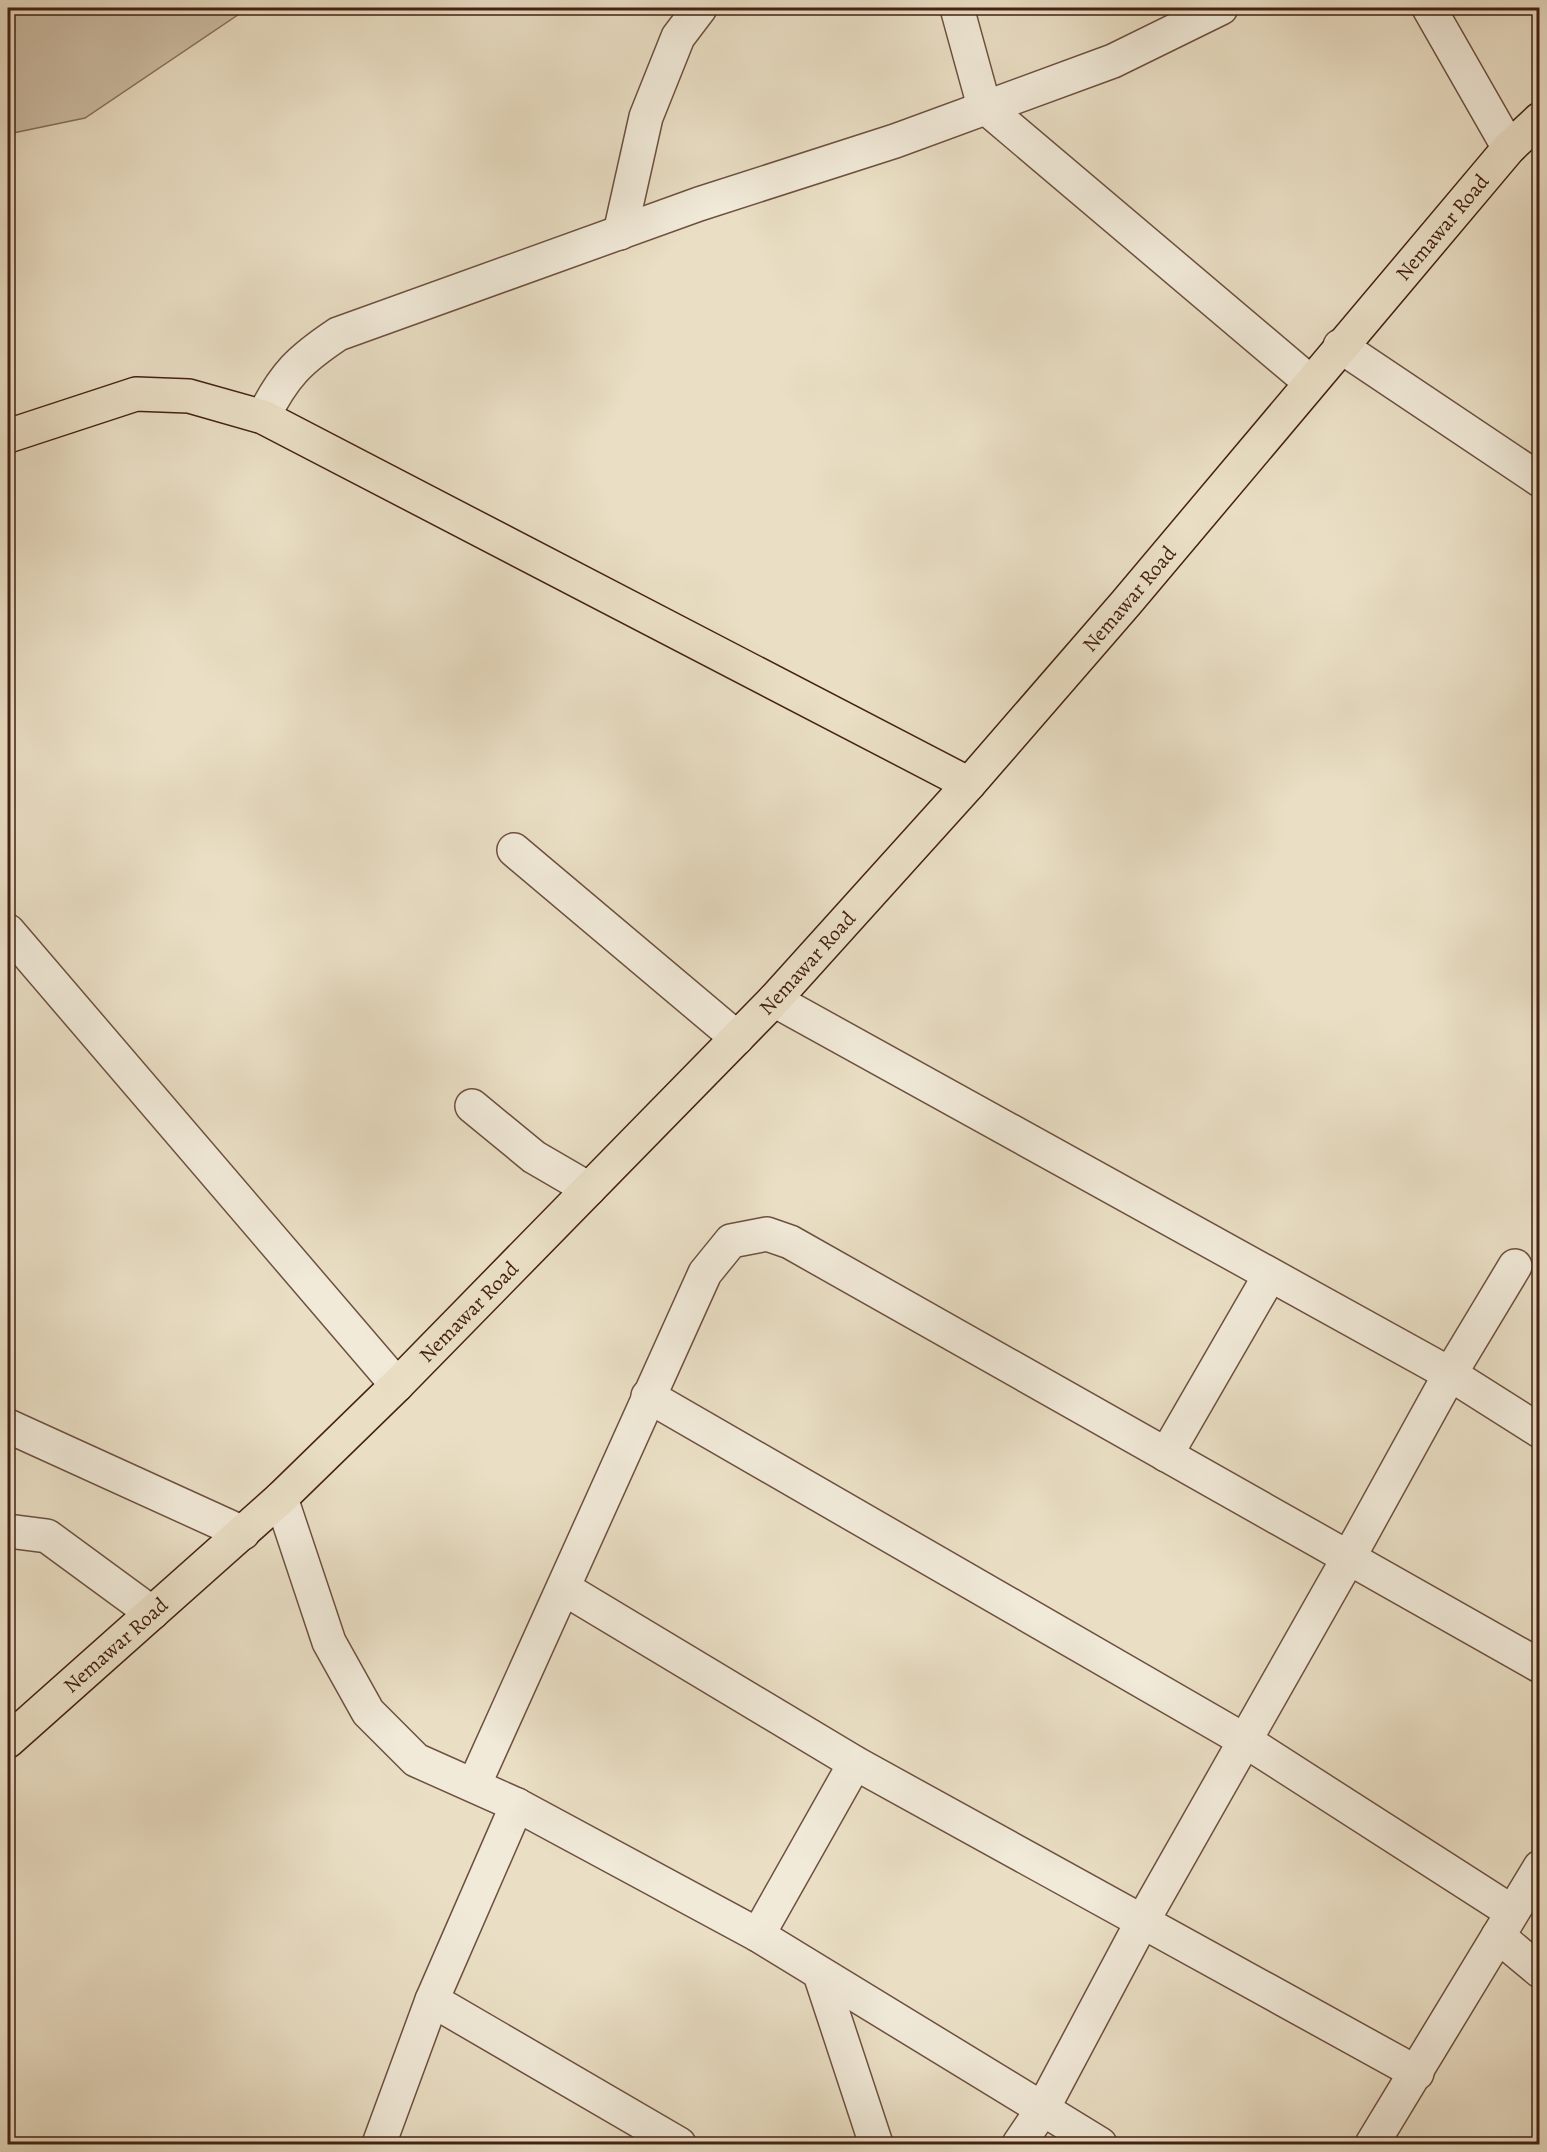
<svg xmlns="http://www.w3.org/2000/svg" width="1547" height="2152" viewBox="0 0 1547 2152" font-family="Alegreya,serif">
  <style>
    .park { fill: #cebfa7; stroke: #89705d; stroke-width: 1.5 }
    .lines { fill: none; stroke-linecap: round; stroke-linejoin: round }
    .minor-casing { stroke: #6e5040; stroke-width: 36 }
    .major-casing { stroke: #442113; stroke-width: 36 }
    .highway-casing { stroke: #442113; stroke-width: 36 }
    .minor { stroke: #f1ead9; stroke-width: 33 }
    .major { stroke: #eadfc5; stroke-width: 33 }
    .highway { stroke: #eadfc5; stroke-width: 33 }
    .labels { text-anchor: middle; stroke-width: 5; stroke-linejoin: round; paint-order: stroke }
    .street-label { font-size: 21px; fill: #442113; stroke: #f1ead9 }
  </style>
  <rect width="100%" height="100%" fill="#eadfc5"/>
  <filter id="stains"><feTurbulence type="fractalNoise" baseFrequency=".00333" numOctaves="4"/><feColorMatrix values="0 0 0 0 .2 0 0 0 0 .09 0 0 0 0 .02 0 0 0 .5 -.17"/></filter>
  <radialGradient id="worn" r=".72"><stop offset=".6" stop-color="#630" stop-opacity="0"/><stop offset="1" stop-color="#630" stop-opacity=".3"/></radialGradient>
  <!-- park -->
  <path class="park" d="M8,8h240l-163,110 -77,16z"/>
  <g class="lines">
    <defs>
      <g id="minor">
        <path d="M957,8l27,98 326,276"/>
        <path d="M1429,8l80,140"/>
        <path d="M620,233l26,-116 32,-80 22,-29"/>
        <path d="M1340,346l200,134"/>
        <path d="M263,417c21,-42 36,-57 75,-83l361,-130 196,-63 218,-80 108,-53"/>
        <path d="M514,850l223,188"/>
        <path d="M8,931l389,454"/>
        <path d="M774,1000l676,374 90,57"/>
        <path d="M472,1106l62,51 55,32"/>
        <path d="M648,1396l596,344 268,172"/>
        <path d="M8,1426l235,107"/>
        <path d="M1166,1455l104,-180"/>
        <path d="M281,1498l48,144 39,70 48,48 101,45 241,130 342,209"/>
        <path d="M8,1531l39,5 105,77"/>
        <path d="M565,1589l290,174 562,310"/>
        <path d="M474,1785l231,-512 26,-32 36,-7 23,8 750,424"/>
        <path d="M758,1935l97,-172"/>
        <path d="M1498,1936l42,35"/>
        <path d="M820,1974l56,170"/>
        <path d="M432,2000l247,144"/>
        <path d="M379,2144l53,-144 85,-195"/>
        <path d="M1019,2144l23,-34 100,-188 207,-365 101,-183 65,-108"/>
        <path d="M1372,2144l168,-277"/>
      </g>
      <path id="major" d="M8,436l128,-42 53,2 74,21 706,367"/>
      <g id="highway">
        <path id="s1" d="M8,1741l273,-243 116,-113 377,-385 195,-216 157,-181 383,-455 31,-29"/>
      </g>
    </defs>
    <!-- minor casing -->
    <use href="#minor" class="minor-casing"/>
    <!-- major casing -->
    <use href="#major" class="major-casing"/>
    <!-- highway casing -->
    <use href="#highway" class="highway-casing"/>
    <!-- minor -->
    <use href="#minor" class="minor"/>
    <!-- major -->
    <use href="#major" class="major"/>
    <!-- highway -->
    <use href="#highway" class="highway"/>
  </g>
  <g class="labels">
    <!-- street labels -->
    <g class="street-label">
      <text dy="7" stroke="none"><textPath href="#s1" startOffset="2088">Nemawar Road</textPath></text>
      <text dy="7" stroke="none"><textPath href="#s1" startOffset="1602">Nemawar Road</textPath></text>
      <text dy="7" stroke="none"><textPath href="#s1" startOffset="1116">Nemawar Road</textPath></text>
      <text dy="7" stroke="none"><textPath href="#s1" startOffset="630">Nemawar Road</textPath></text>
      <text dy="7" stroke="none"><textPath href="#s1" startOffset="144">Nemawar Road</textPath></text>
    </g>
  </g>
  <!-- margin -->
  <rect width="1547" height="2152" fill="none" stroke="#eadfc5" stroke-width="30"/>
  <rect x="9" y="9" width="1529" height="2134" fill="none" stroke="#442113" stroke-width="3"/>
  <rect x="15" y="15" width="1517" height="2122" fill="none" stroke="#442113" stroke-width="1.5"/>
  <rect width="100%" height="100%" filter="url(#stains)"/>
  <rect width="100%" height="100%" fill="url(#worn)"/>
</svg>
